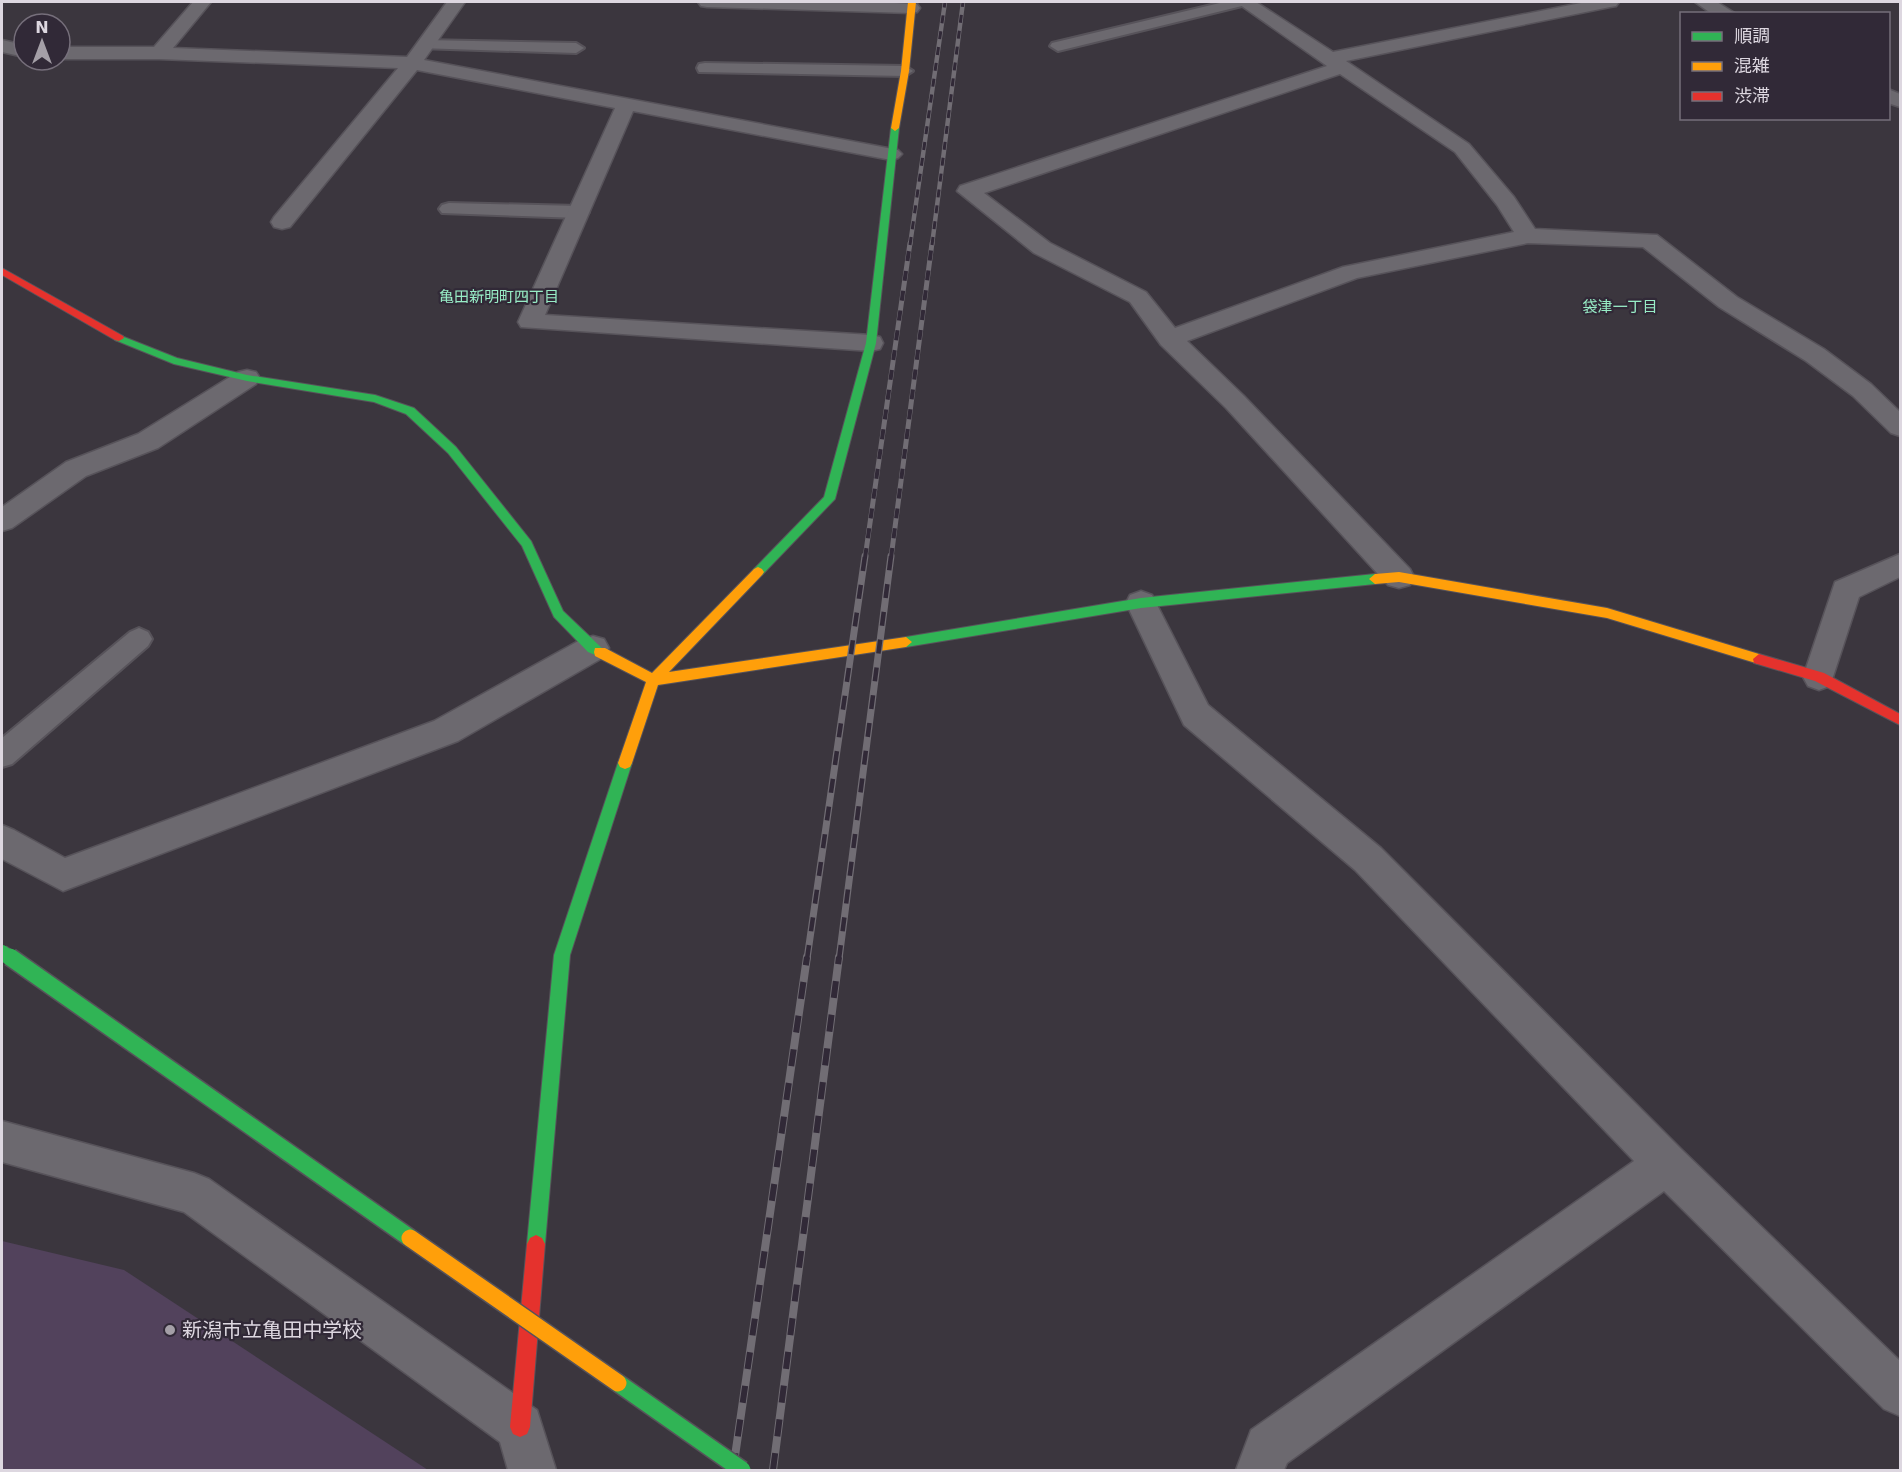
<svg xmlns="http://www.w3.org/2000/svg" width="1902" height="1472" viewBox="0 0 1902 1472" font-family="'DejaVu Sans','Noto Sans JP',sans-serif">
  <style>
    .green { fill: #52425c }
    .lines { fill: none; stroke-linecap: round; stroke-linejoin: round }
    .lane-casing { stroke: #57535a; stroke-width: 4 }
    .street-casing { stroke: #57535a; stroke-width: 3 }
    .fast-casing { stroke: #57535a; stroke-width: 2 }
    .slow-casing { stroke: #57535a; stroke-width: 2 }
    .jam-casing { stroke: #57535a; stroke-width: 2 }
    .lane { fill: #6c696f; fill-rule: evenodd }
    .street { fill: #6c696f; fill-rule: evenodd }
    .fast { fill: #30b455; fill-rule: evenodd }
    .slow { fill: #ff9f0a; fill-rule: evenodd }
    .jam { fill: #e5322d; fill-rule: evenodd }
    .rail-far3-casing { stroke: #716d74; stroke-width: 4.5 }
    .rail-far2-casing { stroke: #716d74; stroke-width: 5 }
    .rail-far1-casing { stroke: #716d74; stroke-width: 7 }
    .rail-casing { stroke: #716d74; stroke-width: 8 }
    .rail-far3 { stroke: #312937; stroke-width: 3; stroke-dasharray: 8; stroke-linecap: butt }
    .rail-far2 { stroke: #312937; stroke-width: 4; stroke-dasharray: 10; stroke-linecap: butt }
    .rail-far1 { stroke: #312937; stroke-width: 4.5; stroke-dasharray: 14; stroke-linecap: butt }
    .rail { stroke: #312937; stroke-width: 6; stroke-dasharray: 17; stroke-linecap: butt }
    .fast-bridge-far1-casing { stroke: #57535a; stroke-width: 16; stroke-linecap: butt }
    .fast-bridge-casing { stroke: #57535a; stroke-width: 20; stroke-linecap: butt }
    .slow-bridge-casing { stroke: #57535a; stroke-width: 20; stroke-linecap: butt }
    .fast-bridge-far1 { stroke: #30b455; stroke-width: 14 }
    .fast-bridge { stroke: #30b455; stroke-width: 17 }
    .slow-bridge { stroke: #ff9f0a; stroke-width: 17 }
    .poi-dot { fill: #a49fa7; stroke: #312937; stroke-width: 2 }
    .labels { text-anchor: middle; stroke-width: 4.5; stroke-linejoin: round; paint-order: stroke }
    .far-neighbourhood-label { font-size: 15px; fill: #98edc6; stroke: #312937 }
    .near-poi-label { font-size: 20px; fill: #ddd7e0; stroke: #312937; text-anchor: start }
  </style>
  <rect width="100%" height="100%" fill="#3b363e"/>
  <!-- green -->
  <path class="green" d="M2,1241l122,29 304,200h-426z"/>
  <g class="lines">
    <defs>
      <g id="lane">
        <path d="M1224,2h25l-3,3 -188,46 -8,-5 2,-3z"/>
        <path d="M425,40l151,3 8,5 -8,5 -157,-5 -2,-3 2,-3z"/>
        <path d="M705,63l200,3 8,5 -8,5 -206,-4 -2,-4 2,-4z"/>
        <path d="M449,203l130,3 7,2 3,4 -3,4 -7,2 -137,-5 -3,-4 3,-4z"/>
        <path d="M139,628l9,4 4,7 -4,7 -136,118 -10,3v-29l128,-106z"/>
      </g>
      <g id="street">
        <path d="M193,2h18l-38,46 234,9 40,-55h18l-41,58 474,90 4,4 -4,4 -7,2 -258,-49 -88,204 326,20 9,2 3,6 -3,6 -9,2 -350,-24 -3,-5 97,-214 -198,-38 -127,157 -8,2 -8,-2 -3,-5 3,-5 124,-149 -239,-9h-99v-12h94z"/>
        <path d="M698,2h176l43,2 3,4 -3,4 -6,1 -204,-6 -6,-1z"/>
        <path d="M1236,2h20l77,50 253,-50h33l-3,4 -6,1 -264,54 123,83 45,53 21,32 122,6 80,62 87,52 47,35 29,28v24l-9,-3 -38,-37 -47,-35 -87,-54 -76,-60 -115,-4 -171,35 -170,63 57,55 166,173 4,8 -4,8 -11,3 -11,-3 -162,-177 -65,-63 -31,-43 -96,-49 -77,-62 3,-5 367,-120zM1340,74l115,78 42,53 17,27 -171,35 -168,61 -29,-36 -96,-49 -66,-50z"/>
        <path d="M1695,2h22l19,12h-24z"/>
        <path d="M2,40l22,5v12l-22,-5z"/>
        <path d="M1888,89l12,5v13l-12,-4z"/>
        <path d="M247,370l9,2 4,6 -4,6 -98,64 -72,28 -74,52 -10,3v-24l64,-45 72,-28 100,-62z"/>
        <path d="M1900,554v23l-41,20 -29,89 -11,4 -11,-4 -5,-9 32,-95z"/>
        <path d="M1141,591l11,4 56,110 173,143 300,301 219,212v55l-16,-7 -220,-218 -377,272 -3,7h-48l15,-40 383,-269 -279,-291 -171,-145 -58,-122 4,-8z"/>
        <path d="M593,636l11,3 5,9 -5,9 -146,84 -395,150 -61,-32v-34l12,5 51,28 369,-137 148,-82z"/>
        <path d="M2,1121l192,52 15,6 328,231 19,60h-48l-8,-28 -316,-230 -182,-50z"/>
      </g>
      <g id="fast">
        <path d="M895,125l4,3 -23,215 -41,156 -73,76h-8l-2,-3 2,-3 70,-72 42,-154 25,-215z"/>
        <path d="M119,335l58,23 70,17 128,20 39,13 42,39 75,94 32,70 43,41 -1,4 -5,1 -12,-5 -34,-35 -32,-71 -74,-93 -42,-39 -32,-12 -127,-21 -73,-17 -59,-24 -1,-2z"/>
        <path d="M1375,574l6,5 -6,5 -234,24 -235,39 -6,-5 6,-5 235,-39z"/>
        <path d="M625,757l5,2 2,4 -62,192 -25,289 -3,6 -6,3 -6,-3 -3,-6 27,-289 64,-192 2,-4z"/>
      </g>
      <g id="slow">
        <path d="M908,2h8l-7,69 -10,57 -4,3 -4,-3 10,-57z"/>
        <path d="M758,567l4,2 2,3 -2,3 -93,97 237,-35 6,5 -6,5 -248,38 -26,78 -2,4 -5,2 -5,-2 -2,-4 28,-81 -51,-26 -1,-4 1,-4h10l47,25 102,-104z"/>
        <path d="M1399,572l208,36 152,46 6,5 -6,5 -152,-46 -208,-36 -24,2 -6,-5 6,-5z"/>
      </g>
      <g id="jam">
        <path d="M2,268l121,68 1,2 -5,3 -4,-1 -113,-65z"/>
        <path d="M1759,654l65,19 76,41v11l-85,-44 -61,-18 -1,-4z"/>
        <path d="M536,1235l6,3 3,6 -15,183 -3,7 -7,3 -7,-3 -3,-7 17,-183 3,-6z"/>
      </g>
    </defs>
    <!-- lane casing -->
    <use href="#lane" class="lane-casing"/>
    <!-- street casing -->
    <use href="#street" class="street-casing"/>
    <!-- fast casing -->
    <use href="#fast" class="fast-casing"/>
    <!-- slow casing -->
    <use href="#slow" class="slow-casing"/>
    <!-- jam casing -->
    <use href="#jam" class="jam-casing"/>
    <!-- lane -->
    <use href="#lane" class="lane"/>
    <!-- street -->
    <use href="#street" class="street"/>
    <!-- fast -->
    <use href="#fast" class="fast"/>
    <!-- slow -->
    <use href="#slow" class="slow"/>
    <!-- jam -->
    <use href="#jam" class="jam"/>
    <defs>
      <g id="rail-far3">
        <path d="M910,245l35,-243"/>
        <path d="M932,245l31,-243"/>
      </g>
      <g id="rail-far2">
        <path d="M865,558l45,-315"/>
        <path d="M891,558l41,-315"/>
      </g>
      <g id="rail-far1">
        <path d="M807,959l58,-403"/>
        <path d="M839,959l52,-403"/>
      </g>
      <g id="rail">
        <path d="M733,1470l74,-513"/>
        <path d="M773,1470l66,-513"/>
      </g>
    </defs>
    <!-- rail-far3 casing -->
    <use href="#rail-far3" class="rail-far3-casing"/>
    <!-- rail-far2 casing -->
    <use href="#rail-far2" class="rail-far2-casing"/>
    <!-- rail-far1 casing -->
    <use href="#rail-far1" class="rail-far1-casing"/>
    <!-- rail casing -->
    <use href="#rail" class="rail-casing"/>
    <!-- rail-far3 -->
    <use href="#rail-far3" class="rail-far3"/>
    <!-- rail-far2 -->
    <use href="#rail-far2" class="rail-far2"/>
    <!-- rail-far1 -->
    <use href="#rail-far1" class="rail-far1"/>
    <!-- rail -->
    <use href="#rail" class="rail"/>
    <defs>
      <path id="fast-bridge-far1" d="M2,952l10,7"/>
      <g id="fast-bridge">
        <path d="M10,957l400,281"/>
        <path d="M618,1383l124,87"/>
      </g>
      <path id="slow-bridge" d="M410,1238l208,145"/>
    </defs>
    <!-- fast-bridge-far1 casing -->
    <use href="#fast-bridge-far1" class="fast-bridge-far1-casing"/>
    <!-- fast-bridge casing -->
    <use href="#fast-bridge" class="fast-bridge-casing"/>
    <!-- slow-bridge casing -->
    <use href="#slow-bridge" class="slow-bridge-casing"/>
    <!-- fast-bridge-far1 -->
    <use href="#fast-bridge-far1" class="fast-bridge-far1"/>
    <!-- fast-bridge -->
    <use href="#fast-bridge" class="fast-bridge"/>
    <!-- slow-bridge -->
    <use href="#slow-bridge" class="slow-bridge"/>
  </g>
  <!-- markers -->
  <circle class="poi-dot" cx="170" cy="1330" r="6"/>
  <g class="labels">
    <!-- far-neighbourhood labels -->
    <g class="far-neighbourhood-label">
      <text x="499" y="302">亀田新明町四丁目</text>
      <text x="1620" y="312">袋津一丁目</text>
    </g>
    <!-- near-poi labels -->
    <g class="near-poi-label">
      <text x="182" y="1337">新潟市立亀田中学校</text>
    </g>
  </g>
  <!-- border -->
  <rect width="1902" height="1472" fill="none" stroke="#ddd7e0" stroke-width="6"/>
  <!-- legend -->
  <rect x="1680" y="12" width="210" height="108" fill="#312937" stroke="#766f7b" stroke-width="1.5"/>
  <rect x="1692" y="32" width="30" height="9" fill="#30b455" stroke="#766f7b" stroke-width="1.5"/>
  <text x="1734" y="42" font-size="18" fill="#ddd7e0">順調</text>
  <rect x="1692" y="62" width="30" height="9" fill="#ff9f0a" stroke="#766f7b" stroke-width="1.5"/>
  <text x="1734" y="72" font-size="18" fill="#ddd7e0">混雑</text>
  <rect x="1692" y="92" width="30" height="9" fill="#e5322d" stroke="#766f7b" stroke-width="1.5"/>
  <text x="1734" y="102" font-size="18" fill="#ddd7e0">渋滞</text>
  <!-- north arrow -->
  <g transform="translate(42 42)"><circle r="28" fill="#312937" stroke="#766f7b" stroke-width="1.5"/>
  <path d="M0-4.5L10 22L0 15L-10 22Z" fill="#a49fa7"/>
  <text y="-9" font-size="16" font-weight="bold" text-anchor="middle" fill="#ddd7e0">N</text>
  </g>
</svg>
